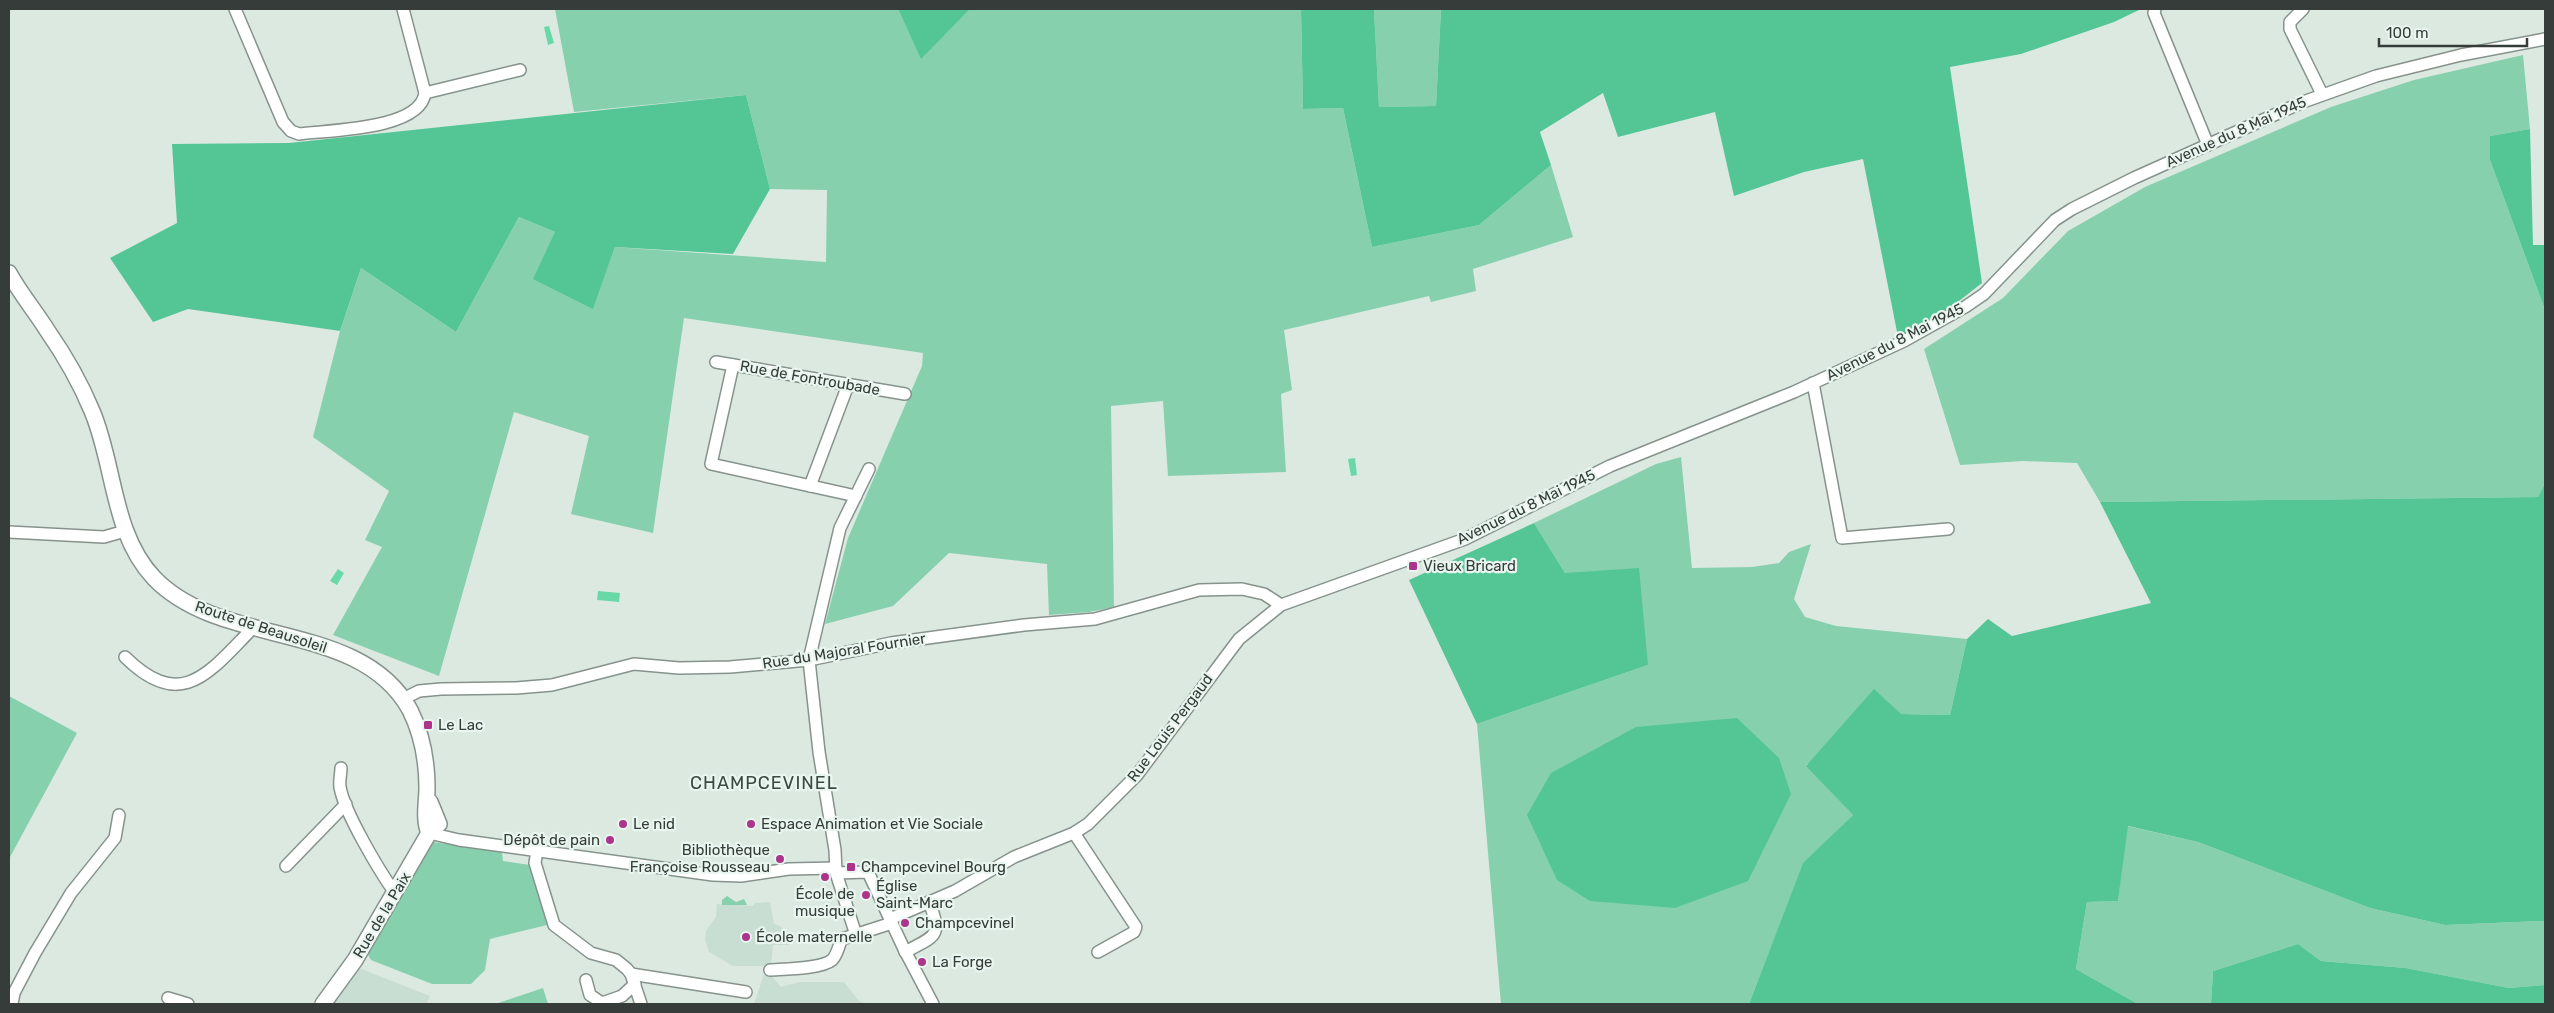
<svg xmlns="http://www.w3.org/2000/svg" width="2554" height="1013" viewBox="0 0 2554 1013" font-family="Rubik,sans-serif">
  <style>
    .built { fill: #c8ded3 }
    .green { fill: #87d0ad }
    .forest { fill: #54c696 }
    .water { fill: #68d8a8 }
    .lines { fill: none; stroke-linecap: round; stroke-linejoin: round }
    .street-casing { stroke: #86938c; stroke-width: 14 }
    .secondary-casing { stroke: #86938c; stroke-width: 18 }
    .street { stroke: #fff; stroke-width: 11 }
    .secondary { stroke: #fff; stroke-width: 15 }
    .poi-dot { fill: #ac358b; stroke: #e8f6ef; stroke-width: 2 }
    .labels { text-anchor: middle; stroke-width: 4.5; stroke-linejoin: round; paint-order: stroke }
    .street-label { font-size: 15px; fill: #363c39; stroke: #e8f6ef }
    .poi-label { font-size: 15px; fill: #363c39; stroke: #e8f6ef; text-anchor: start }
    .quarter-label { font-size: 18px; letter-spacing: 1px; fill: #3c4842; stroke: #e8f6ef }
  </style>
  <rect width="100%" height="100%" fill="#dbe9e1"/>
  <!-- built -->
  <g class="built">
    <path d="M770,902l4,22 6,2 6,7 3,12h-16l-2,21h-38l-24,-14 -4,-12 1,-9 10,-14 1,-13 36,2 2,-3z"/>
    <path d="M359,968l71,28 -4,8h-93z"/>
    <path d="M769,973l12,14 19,-5h44l15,19 9,3h-114l10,-30z"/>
  </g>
  <!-- green -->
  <g class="green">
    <path d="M555,9h343l23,49 49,-49h331l2,100 40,-1 29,139 107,-22 72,-60 22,72 -100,32 3,22 -45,11 -2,-6 -145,34 8,60 -11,4 5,78 -118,4 -5,-75 -52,5 3,201 -25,5 -40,3 -2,-51 -98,-11 -56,53 -68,18 23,-86 74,-172 1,-13 -239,-35 -31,215 -82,-19 18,-78 -75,-24 -75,264 -106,-41 49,-88 -17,-7 24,-49 -76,-54 27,-106 21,-63 95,64 63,-115 36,15 38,76 22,-61 211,15 1,-72 -57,-1 -24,-94 -172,17z"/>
    <path d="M1374,9h67l-5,97 -57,1z"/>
    <path d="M2523,55l7,74 -40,7v24l55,150v173l-7,14 -438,5 -23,-39 -54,-2 -63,4 -36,-116 79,-51 65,-67 77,-44 186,-80 83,-27z"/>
    <path d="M1681,457l11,111 60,-1 27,-4 10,-11 22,-8 -17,55 11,18 31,9 131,13 -17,76 -49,-1 -95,51 47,50 -50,49 -54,140h-248l-24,-280 171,-59 -83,-92 -31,-50 122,-59z"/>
    <path d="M9,696l68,37 -68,126z"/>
    <path d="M2127,826l71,16 172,66 75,17 100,-4v64l-36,3 -103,-20 -85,-7 -23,-17 -85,27 -2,33h-73l-62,-35 11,-67 31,-1z"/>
    <path d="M432,842l70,10 1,9 27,4 17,60 -57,14 -5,31 -14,14h-39l-61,-24 -4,-7z"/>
    <path d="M727,896l9,6 8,-3 3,6h-25v-5z"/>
    <path d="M543,988l5,16h-53z"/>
  </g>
  <!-- forest -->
  <g class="forest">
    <path d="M898,9h72l-49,50z"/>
    <path d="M1301,9h73l5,98 57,-1 5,-97h700l-27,13 -93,32 -71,13 32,216 -41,32 -43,22 -35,-178 -59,13 -70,24 -19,-84 -97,25 -15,-44 -63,39 11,33 -72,60 -107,22 -29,-139 -40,1z"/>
    <path d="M746,95l24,94 -37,65 -118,-7 -22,62 -60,-30 22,-47 -36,-15 -63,115 -95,-64 -21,63 -152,-22 -35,13 -43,-64 67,-35 -5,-79 117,-1z"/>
    <path d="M2530,129l3,116h12v65l-55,-150v-24z"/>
    <path d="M2545,483v438l-100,4 -75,-17 -172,-66 -70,-16 -10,75 -31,1 -11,67 62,35h-389l54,-141 50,-48 -47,-49 68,-77 27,25 49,1 17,-76 21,-20 24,17 139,-33 -51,-101 438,-5z"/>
    <path d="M1534,523l31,50 74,-5 9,97 -171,59 -68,-144z"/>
    <path d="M1737,718l42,40 12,36 -43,87 -73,27 -85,-7 -33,-21 -30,-65 24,-42 85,-46z"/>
    <path d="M2298,944l23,17 85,7 103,20 36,-3v19h-334l2,-33z"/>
  </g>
  <!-- water -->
  <g class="water">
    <path d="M549,26l5,17 -6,2 -4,-18z"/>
    <path d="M1355,458l2,17 -6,1 -3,-17z"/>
    <path d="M338,569l6,4 -7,12 -7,-4z"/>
    <path d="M598,591l22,2 -1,9 -22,-2z"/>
  </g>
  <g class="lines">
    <defs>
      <g id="street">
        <path d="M235,9l48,113 8,9 8,3c30,-4 121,-4 126,-41l-22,-84"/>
        <path d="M2155,9l-1,4 54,132"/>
        <path d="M2303,9l-13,13v7l32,65"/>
        <path d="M425,93l95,-23"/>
        <path d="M716,362l189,32"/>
        <path d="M733,365l-22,99 145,32"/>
        <path d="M1813,383l29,155 106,-9"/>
        <path d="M810,486l38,-101"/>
        <path d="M9,532l95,5 21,-6"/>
        <path d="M125,657c55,54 82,18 123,-24l2,-6"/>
        <path d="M403,699l16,-8 22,-2 75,-1 36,-3 82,-21 45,4 51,-1 79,-7 82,-17 133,-18 71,-6 104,-29 43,-1 22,5 17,11"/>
        <path d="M341,768c0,6 -2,13 -1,19 4,25 40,85 55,106"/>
        <path d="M429,833l30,7 254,35 28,1 48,-7 47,-1"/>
        <path d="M1074,833l62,94 -2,5 -36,20"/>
        <path d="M537,851l-2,12 19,62 37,28 25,7 11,9 4,5 10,30"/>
        <path d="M286,866l60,-62"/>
        <path d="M836,873l32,-1 36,77 29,55"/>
        <path d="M890,919l65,-28 59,-34 60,-24 14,-9 49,-49 102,-136 42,-34 184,-66 145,-73 184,-74 110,-51 61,-34 19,-13 71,-74 17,-11 62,-31 169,-76 73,-26 85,-21 84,-16"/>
        <path d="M856,935l-20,-62 -1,-23 -16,-98 -10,-92 31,-132 29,-59"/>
        <path d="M905,952c30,-16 38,-15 24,-50"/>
        <path d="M770,970c14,-1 51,-1 62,-10 6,-6 6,-14 10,-21l50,-16"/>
        <path d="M631,974l115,18"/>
        <path d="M586,980l4,15 12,8 20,-7 13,-12"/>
        <path d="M168,998l20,6"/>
        <path d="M12,1004l2,-11 21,-40 36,-60 44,-55 4,-23"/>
      </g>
      <g id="secondary">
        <path d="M9,273c11,20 26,38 38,57 18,26 33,52 45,81 23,54 20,123 62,167 68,71 206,41 256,132 12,24 17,51 17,78 0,14 -4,31 2,45"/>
        <path d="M323,1004l32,-44 74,-127 10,-9 -9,-22"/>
      </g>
    </defs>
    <!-- street casing -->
    <use href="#street" class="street-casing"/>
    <!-- secondary casing -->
    <use href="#secondary" class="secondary-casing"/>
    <!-- street -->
    <use href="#street" class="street"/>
    <!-- secondary -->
    <use href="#secondary" class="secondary"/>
  </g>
  <!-- markers -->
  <g class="poi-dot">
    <rect x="1408" y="561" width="10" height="10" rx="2.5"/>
    <rect x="423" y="720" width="10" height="10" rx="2.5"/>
    <circle cx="623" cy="824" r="5"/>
    <circle cx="751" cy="824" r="5"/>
    <circle cx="610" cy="840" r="5"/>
    <circle cx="780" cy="859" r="5"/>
    <rect x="846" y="862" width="10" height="10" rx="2.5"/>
    <circle cx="825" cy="877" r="5"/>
    <circle cx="866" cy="895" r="5"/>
    <circle cx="905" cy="923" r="5"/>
    <circle cx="746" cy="937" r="5"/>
    <circle cx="922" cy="962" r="5"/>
  </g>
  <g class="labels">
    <!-- street labels -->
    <g class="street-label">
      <text transform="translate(2236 132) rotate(-24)" y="5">Avenue du 8 Mai 1945</text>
      <text transform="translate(1895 342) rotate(-27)" y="5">Avenue du 8 Mai 1945</text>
      <text transform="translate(810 378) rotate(10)" y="5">Rue de Fontroubade</text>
      <text transform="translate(1526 507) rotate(-26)" y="5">Avenue du 8 Mai 1945</text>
      <text transform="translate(261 627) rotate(18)" y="5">Route de Beausoleil</text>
      <text transform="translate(844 651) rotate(-9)" y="5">Rue du Majoral Fournier</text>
      <text transform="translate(1170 728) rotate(-53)" y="5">Rue Louis Pergaud</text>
      <text transform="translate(382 915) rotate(-59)" y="5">Rue de la Paix</text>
    </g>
    <!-- poi labels -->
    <g class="poi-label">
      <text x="1423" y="571">Vieux Bricard</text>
      <text x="438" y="730">Le Lac</text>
      <text x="633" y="829">Le nid</text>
      <text x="761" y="829">Espace Animation et Vie Sociale</text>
      <text x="600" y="845" text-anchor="end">Dépôt de pain</text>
      <text x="770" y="855" text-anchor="end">Bibliothèque<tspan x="770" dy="17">Françoise Rousseau</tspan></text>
      <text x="861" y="872">Champcevinel Bourg</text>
      <text x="876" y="891">Église<tspan x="876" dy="17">Saint-Marc</tspan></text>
      <text x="825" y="899" text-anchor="middle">École de<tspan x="825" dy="17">musique</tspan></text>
      <text x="915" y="928">Champcevinel</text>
      <text x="756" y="942">École maternelle</text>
      <text x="932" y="967">La Forge</text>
    </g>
    <!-- quarter labels -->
    <g class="quarter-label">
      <text x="764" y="789">CHAMPCEVINEL</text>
    </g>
  </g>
  <!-- border -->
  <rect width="2554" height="1013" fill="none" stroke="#363c39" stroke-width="20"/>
  <!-- scale -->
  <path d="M2379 38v8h148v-8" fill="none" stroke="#363c39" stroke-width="2.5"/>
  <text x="2386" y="38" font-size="15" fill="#363c39" stroke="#e8f6ef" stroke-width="4" paint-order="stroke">100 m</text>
</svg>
